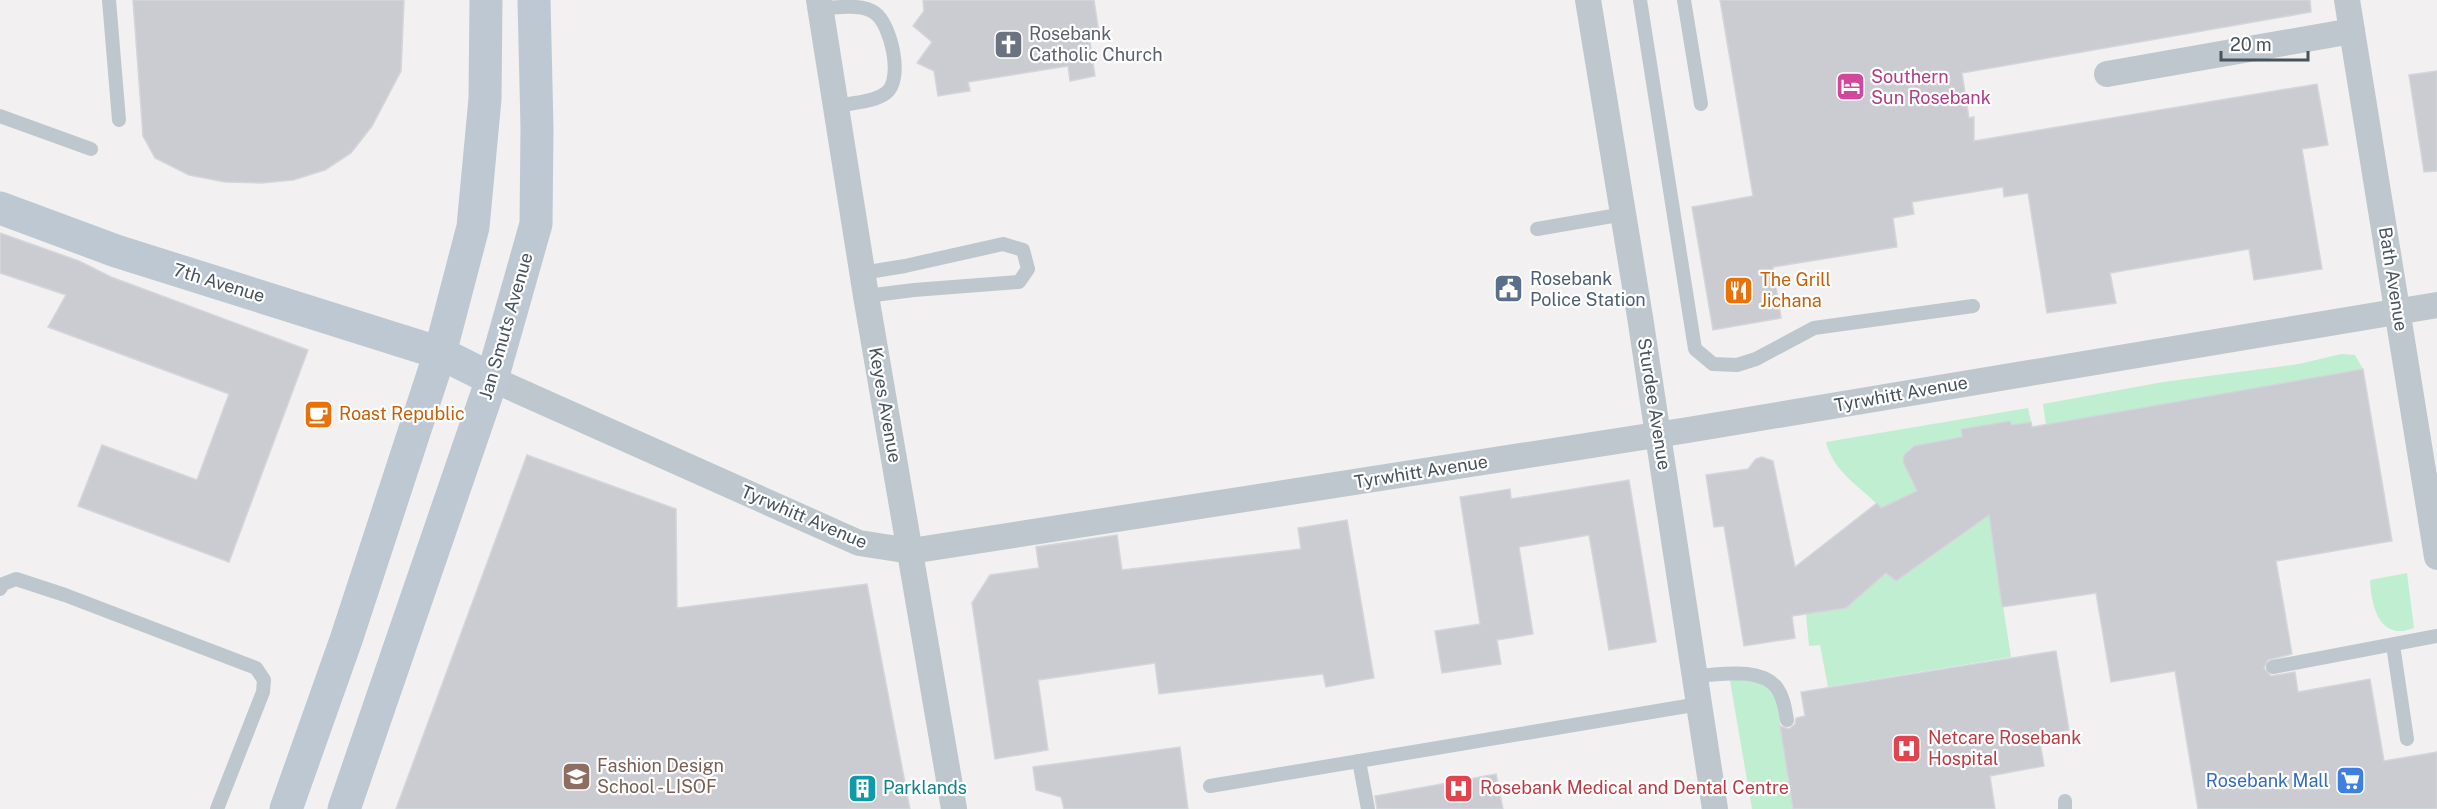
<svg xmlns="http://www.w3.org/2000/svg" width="2437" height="809" viewBox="0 0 2437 809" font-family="'Public Sans',sans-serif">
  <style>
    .green { fill: #bfefd0 }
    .building { fill: #caccd2; stroke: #d4d6db; stroke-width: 1.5 }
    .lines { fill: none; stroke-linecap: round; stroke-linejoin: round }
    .lane { stroke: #bec7ce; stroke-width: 14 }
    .street { stroke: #bec7ce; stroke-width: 26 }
    .secondary { stroke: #bec8d3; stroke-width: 33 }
    .labels { text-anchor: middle; stroke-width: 4.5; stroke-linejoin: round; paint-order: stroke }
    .worship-label { font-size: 18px; fill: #5b616d; stroke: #fff; text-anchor: start }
    .hotel-label { font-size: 18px; fill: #b23c85; stroke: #fff; text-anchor: start }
    .service-label { font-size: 18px; fill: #4e5e75; stroke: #fff; text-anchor: start }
    .street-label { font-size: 18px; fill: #48535d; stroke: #fff }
    .food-label { font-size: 18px; fill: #c56008; stroke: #fff; text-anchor: start }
    .health-label { font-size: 18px; fill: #be3a42; stroke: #fff; text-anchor: start }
    .education-label { font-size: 18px; fill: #785e54; stroke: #fff; text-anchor: start }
    .shop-label { font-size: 18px; fill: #366cbe; stroke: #fff; text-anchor: end }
    .culture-label { font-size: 18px; fill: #0d838f; stroke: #fff; text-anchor: start }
  </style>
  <rect width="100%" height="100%" fill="#f2f0f0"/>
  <!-- green -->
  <g class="green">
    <path d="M2341,354l14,1 8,14 -317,56 -3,-21 120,-22 136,-18z"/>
    <path d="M2028,408l3,14 -19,3 -2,-4 -49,8 1,8 -53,12c-11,14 4,29 12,43l-37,19c-20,-22 -51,-38 -58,-69z"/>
    <path d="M1984,485l27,172 -183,30 -8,-42 -11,1 -3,-32z"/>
    <path d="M2407,573l7,55c-35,14 -43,-23 -44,-48z"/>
    <path d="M1749,674l15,4 23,42 -7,2 13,87h-41l-22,-128z"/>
  </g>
  <!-- building -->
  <g class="building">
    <path d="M133,0h271l-3,71 -29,55 -21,27 -26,17 -32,10 -31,3 -37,-1 -36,-7 -34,-17 -12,-22z"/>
    <path d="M923,0h171l5,33 -10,2 6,41 -25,5 -2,-15 -100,16 2,9 -32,5 -4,-25 -17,-8 15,-21 -19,-16 11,-15z"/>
    <path d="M1720,0h590l1,12 -349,61 7,45 5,-1v24l343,-57 11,61 -26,4 20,120 -68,11 -5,-31 -139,24 6,30 -69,10 -19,-120 -24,4 -1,-10 -91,15 2,12 -21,4 4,29 -124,20 8,51 -68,12 -21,-123 61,-11z"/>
    <path d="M2437,71v100l-13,1 -15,-97z"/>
    <path d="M0,233l79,28 32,16 197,73 -79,212 -151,-56 24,-61 95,35 32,-86 -181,-67 18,-32 -66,-22z"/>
    <path d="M2363,369l29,172 -116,20 16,93 -24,6 -4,8 7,8 24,-4 3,20 72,-13 14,82 53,-9v57h-239l-23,-138 -64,11 -15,-89 -94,14 -13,-92 -93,66 -10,-8 -40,35 -54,8 3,22 -51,8 -20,-120 -10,1 -8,-52 42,-6 8,-10 6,-2 11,4 22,106 82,-64 4,5 36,-17 -14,-29 1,-7 10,-9 48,-9 -1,-8 49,-8 2,4 19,-3 1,5z"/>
    <path d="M527,455l149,54 1,99 190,-24 43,225h-514z"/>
    <path d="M1629,480l27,162 -47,8 -20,-115 -70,12 14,87 -36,6 4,24 -59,9 -7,-42 45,-7 -20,-127 50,-8 1,10z"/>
    <path d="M1347,520l27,158 -48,9 -3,-13 -164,20 -4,-31 -117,17 10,70 -53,9 -23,-156 18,-28 49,-7 -3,-21 81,-12 5,35 179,-21 -3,-21z"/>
    <path d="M2056,651l13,79 -30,6 5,30 -54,10 5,33h-202l-13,-83 9,3 6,-5 1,-6 9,-2 -4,-24z"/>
    <path d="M1180,747l8,62h-124l-3,-12 -25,-7 -3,-23z"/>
    <path d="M1496,774l7,35h-126l-2,-13z"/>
  </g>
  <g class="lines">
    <!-- lane -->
    <g class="lane">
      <path d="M109,0l10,120"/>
      <path d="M1640,0l55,349 18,15 24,1 19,-6 58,-31 159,-22"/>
      <path d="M1684,0l17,104"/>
      <path d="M821,8c16,0 40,-5 54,5 16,11 29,67 11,80 -12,9 -34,10 -49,13"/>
      <path d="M0,116l91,33"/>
      <path d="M1537,229l87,-15"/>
      <path d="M862,273l43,-7 98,-22 20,6 5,19 -9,13 -105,8 -48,6"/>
      <path d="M0,589l3,-5 13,-5 49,16 191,73 8,12 -1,12 -46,117"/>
      <path d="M2393,645l14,94"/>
      <path d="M2273,667l164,-31"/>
      <path d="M1695,676c24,-1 65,-10 82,12 7,10 8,21 10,32"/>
      <path d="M1359,761l9,48"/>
      <path d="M1210,786l489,-82"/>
      <path d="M2065,809v-8"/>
    </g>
    <!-- street -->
    <g class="street">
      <path d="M819,0l47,296 88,513"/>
      <path d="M1588,0l52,317 75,492"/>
      <path d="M2347,0l90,557"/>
      <path d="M2107,74l245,-43"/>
      <path d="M492,379l367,164 52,8 777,-121 749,-125"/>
    </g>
    <!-- secondary -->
    <g class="secondary">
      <path d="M0,208l116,43 324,102 52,26"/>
      <path d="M286,809l60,-169 94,-287 33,-126 12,-128 1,-99"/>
      <path d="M344,809l148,-430 44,-155 1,-96 -3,-128"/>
    </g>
  </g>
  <!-- icons -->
  <defs>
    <symbol id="church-square" viewBox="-11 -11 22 22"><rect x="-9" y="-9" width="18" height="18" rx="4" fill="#6b7280" stroke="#fff"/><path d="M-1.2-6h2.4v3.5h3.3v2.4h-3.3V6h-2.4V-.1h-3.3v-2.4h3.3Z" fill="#fff"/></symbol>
    <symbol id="hotel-square" viewBox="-11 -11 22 22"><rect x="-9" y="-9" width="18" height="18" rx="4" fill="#d1479c" stroke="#fff"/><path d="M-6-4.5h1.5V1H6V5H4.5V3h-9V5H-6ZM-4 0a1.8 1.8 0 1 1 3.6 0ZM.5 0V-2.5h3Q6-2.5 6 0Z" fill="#fff"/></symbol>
    <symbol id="civic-square" viewBox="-11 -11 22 22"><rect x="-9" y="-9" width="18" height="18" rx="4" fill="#5c6f8a" stroke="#fff"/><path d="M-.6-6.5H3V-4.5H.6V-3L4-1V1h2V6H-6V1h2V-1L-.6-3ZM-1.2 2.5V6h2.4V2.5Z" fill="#fff"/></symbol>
    <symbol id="restaurant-square" viewBox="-11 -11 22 22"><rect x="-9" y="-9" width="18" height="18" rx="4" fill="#e8710a" stroke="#fff"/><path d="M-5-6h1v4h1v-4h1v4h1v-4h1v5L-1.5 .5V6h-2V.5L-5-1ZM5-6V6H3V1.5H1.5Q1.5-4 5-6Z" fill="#fff"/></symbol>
    <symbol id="cafe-square" viewBox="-11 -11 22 22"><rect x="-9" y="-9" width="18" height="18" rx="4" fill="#e8710a" stroke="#fff"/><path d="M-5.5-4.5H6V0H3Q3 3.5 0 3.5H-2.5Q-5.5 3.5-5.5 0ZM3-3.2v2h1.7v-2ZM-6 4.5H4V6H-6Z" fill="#fff"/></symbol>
    <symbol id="hospital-square" viewBox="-11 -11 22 22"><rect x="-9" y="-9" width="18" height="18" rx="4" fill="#e0444e" stroke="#fff"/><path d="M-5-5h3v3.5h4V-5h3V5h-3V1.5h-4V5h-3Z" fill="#fff"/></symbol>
    <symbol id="university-square" viewBox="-11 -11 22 22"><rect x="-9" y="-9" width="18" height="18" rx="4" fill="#8d6e63" stroke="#fff"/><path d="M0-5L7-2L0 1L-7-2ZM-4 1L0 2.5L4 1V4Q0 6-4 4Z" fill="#fff"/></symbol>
    <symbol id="supermarket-square" viewBox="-11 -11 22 22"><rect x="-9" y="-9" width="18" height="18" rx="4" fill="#3f7fe0" stroke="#fff"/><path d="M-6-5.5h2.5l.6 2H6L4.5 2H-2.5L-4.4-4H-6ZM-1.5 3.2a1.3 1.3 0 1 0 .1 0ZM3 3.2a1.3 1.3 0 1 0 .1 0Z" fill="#fff"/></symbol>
    <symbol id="building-square" viewBox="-11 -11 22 22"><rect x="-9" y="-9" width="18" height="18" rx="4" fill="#0f9aa8" stroke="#fff"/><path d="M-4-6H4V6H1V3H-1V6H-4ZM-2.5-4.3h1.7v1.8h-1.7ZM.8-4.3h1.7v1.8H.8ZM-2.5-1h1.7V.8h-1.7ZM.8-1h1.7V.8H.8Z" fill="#fff"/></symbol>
  </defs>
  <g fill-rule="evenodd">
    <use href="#church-square" x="992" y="28" width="33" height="33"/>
    <use href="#hotel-square" x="1834" y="70" width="33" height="33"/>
    <use href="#civic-square" x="1492" y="272" width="33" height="33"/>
    <use href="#restaurant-square" x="1722" y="274" width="33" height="33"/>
    <use href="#cafe-square" x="302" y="398" width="33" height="33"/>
    <use href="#hospital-square" x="1890" y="732" width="33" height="33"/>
    <use href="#university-square" x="560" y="760" width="33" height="33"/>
    <use href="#supermarket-square" x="2334" y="764" width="33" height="33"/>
    <use href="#building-square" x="846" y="772" width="33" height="33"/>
    <use href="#hospital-square" x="1442" y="772" width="33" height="33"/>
  </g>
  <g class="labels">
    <!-- worship labels -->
    <g class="worship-label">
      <text x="1029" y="40">Rosebank<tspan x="1029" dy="21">Catholic Church</tspan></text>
    </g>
    <!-- hotel labels -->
    <g class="hotel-label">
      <text x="1871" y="83">Southern<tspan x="1871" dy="21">Sun Rosebank</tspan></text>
    </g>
    <!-- service labels -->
    <g class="service-label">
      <text x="1530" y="285">Rosebank<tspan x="1530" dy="21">Police Station</tspan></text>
    </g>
    <!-- street labels -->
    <g class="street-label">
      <text transform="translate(2393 279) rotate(81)" y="6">Bath Avenue</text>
      <text transform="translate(219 283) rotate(17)" y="6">7th Avenue</text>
      <text transform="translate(506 326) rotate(-74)" y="6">Jan Smuts Avenue</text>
      <text transform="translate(1901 394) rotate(-10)" y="6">Tyrwhitt Avenue</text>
      <text transform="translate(1654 404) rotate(81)" y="6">Sturdee Avenue</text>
      <text transform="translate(885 405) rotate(80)" y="6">Keyes Avenue</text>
      <text transform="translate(1421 472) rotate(-9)" y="6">Tyrwhitt Avenue</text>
      <text transform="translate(804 517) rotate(23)" y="6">Tyrwhitt Avenue</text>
    </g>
    <!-- food labels -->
    <g class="food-label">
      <text x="1760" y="286">The Grill<tspan x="1760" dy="21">Jichana</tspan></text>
      <text x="339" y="420">Roast Republic</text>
    </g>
    <!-- health labels -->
    <g class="health-label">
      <text x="1928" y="744">Netcare Rosebank<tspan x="1928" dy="21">Hospital</tspan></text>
      <text x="1480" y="794">Rosebank Medical and Dental Centre</text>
    </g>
    <!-- education labels -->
    <g class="education-label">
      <text x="597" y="772">Fashion Design<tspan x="597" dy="21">School - LISOF</tspan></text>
    </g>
    <!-- shop labels -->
    <g class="shop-label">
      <text x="2329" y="787">Rosebank Mall</text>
    </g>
    <!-- culture labels -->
    <g class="culture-label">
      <text x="883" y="794">Parklands</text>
    </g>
  </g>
  <!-- scale -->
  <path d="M2221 51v9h87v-9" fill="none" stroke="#48535d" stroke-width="3"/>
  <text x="2230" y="51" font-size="18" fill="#48535d" stroke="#ffffff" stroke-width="4.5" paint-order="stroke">20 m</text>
</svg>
